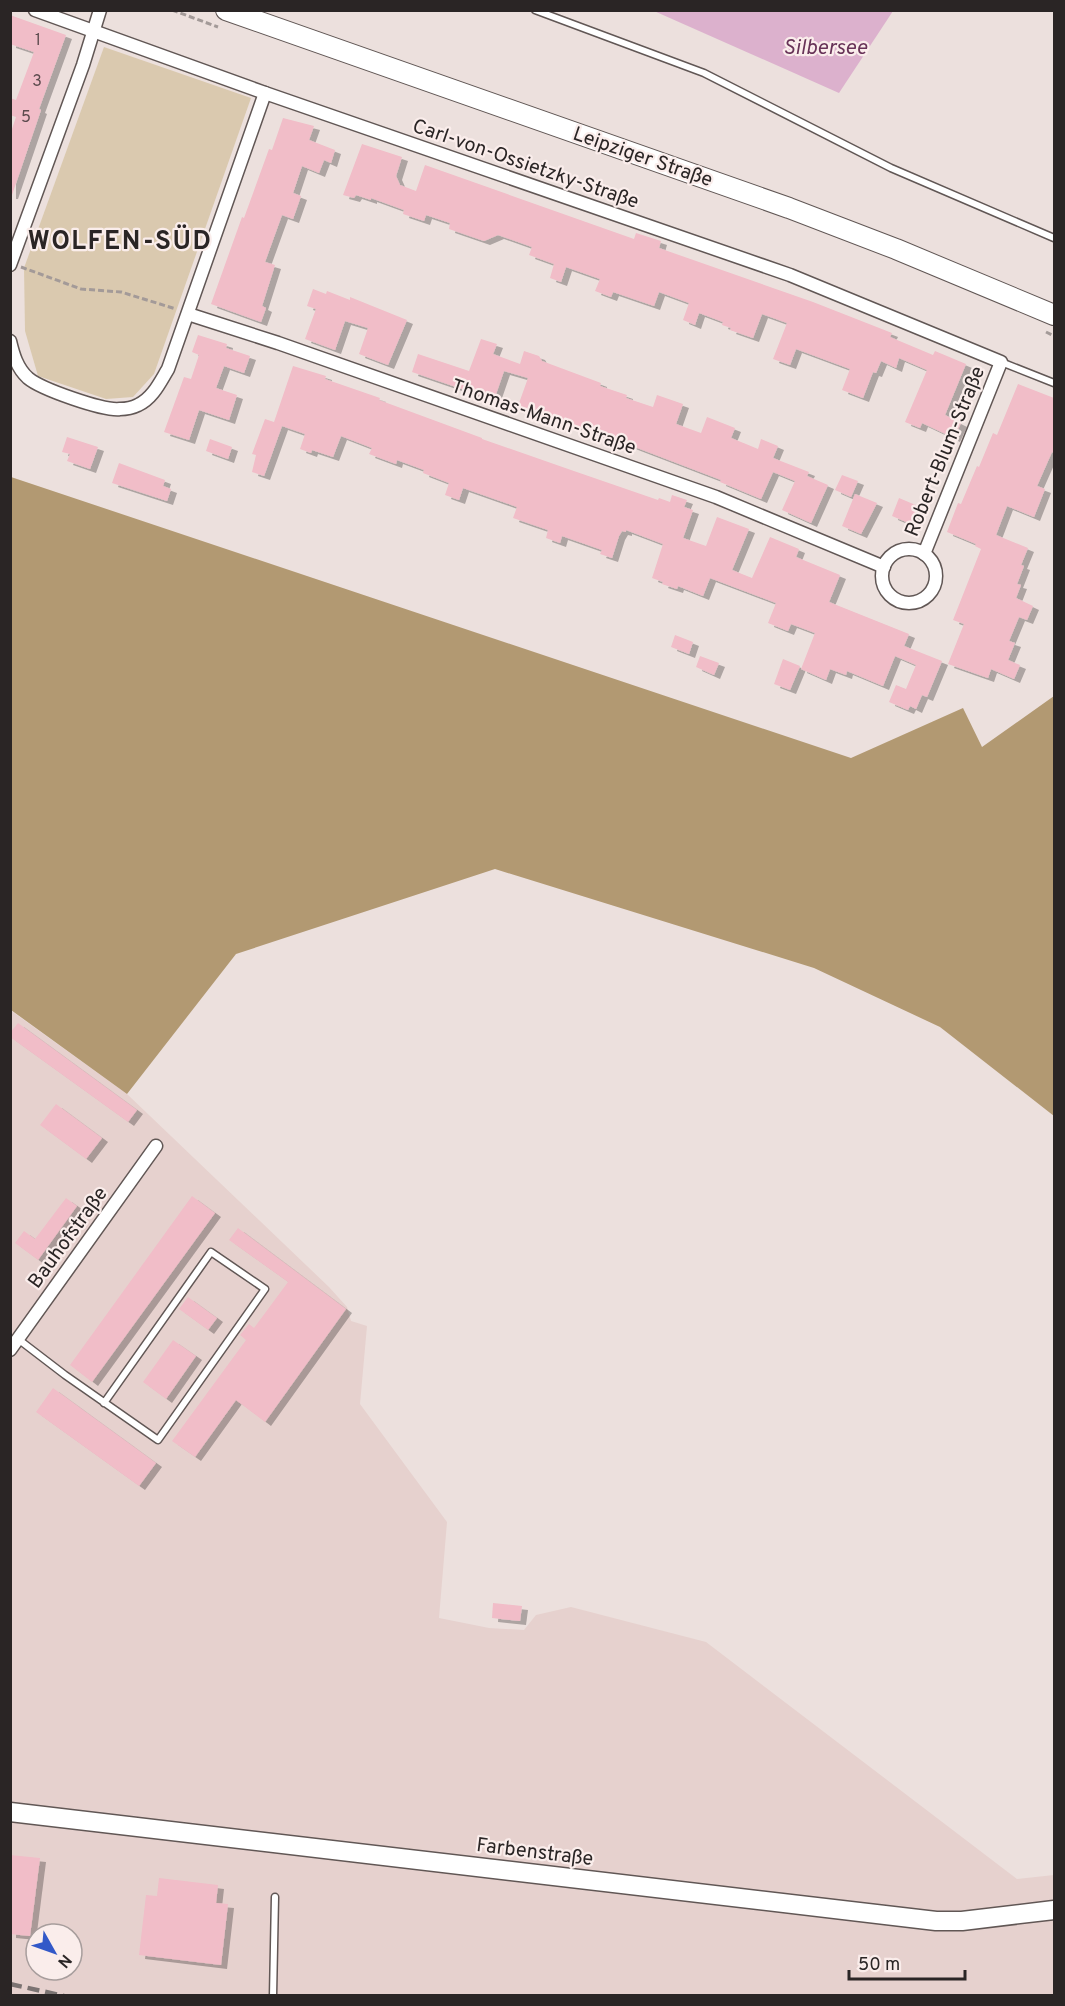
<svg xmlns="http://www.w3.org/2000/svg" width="1065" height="2006" viewBox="0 0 1065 2006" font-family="Overpass,sans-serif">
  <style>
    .built { fill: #e6d1ce; fill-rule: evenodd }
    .green { fill: #dac9af }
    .forest { fill: #b29972 }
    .water { fill: #dcb1cd }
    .building { fill: #f1bdc8; filter: url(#shadow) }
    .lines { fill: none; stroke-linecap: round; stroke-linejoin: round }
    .lane-casing { stroke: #615755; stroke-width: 9 }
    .street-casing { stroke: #615755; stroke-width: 15 }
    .secondary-casing { stroke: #615755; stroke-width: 21 }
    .primary-casing { stroke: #615755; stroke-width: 22 }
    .path { stroke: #a39a98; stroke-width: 3; stroke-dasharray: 6 3; stroke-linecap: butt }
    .lane { stroke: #fff; stroke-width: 6 }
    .street { stroke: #fff; stroke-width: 12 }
    .secondary { stroke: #fff; stroke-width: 18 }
    .primary { stroke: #fff; stroke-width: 20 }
    .rail { stroke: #7b7372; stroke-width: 4.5; stroke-dasharray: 12 6; stroke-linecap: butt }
    .labels { text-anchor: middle; stroke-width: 4.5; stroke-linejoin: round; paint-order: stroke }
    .number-label { font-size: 16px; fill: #5c4b4e }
    .street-label { font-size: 20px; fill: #2a2525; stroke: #faedeb }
    .water-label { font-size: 21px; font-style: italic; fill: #683358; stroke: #faedeb }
    .district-label { font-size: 26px; font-weight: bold; letter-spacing: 1.5px; fill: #2a2525; stroke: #faedeb }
  </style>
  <defs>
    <filter id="shadow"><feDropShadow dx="6" dy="4" stdDeviation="0" flood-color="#0004"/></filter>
  </defs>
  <rect width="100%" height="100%" fill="#ece0dd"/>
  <!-- built -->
  <path class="built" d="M10,1010l117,84 202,193 18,20 4,14 16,5 -7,78 87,118 -8,96 50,10 35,2 12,-15 35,-8 135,35 311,237 37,-4v120h-1043zM36,1934h36v36h-36z"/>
  <!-- green -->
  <path class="green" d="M104,47l147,51 -97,276 -21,23 -27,2 -68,-23 -13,-45 -1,-63z"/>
  <!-- forest -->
  <path class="forest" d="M11,477l840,281 112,-50 19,39 72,-51v420l-114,-89 -126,-59 -319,-99 -259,85 -109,140 -116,-84z"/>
  <!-- water -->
  <path class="water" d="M654,11h239l-54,82z"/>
  <!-- building -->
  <g class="building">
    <path d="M10,15l56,20 -27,74 2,1 -29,85h-2v-60l6,-18 -6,-2v-17l6,2 18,-48 -24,-8z"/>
    <path d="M283,118l31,8 -5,14 26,10 -4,13 -7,-3 -5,13 -17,-7 -9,27 8,3 -8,23 -11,-4 -17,47 10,3 -13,41 4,2 -5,14 -50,-18 31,-87 2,1 25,-69 3,1z"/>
    <path d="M362,144l40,13 -6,19 4,9 16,6 9,-26 209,74 2,-6 25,8 -2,7 154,54 79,31 -2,4 43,18 2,-4 31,13 -21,51 16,8 -7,15 -32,-15 -2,5 -15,-6 22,-52 -28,-12 -3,10 -15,-7 -5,12 -3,-1 -10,26 -21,-8 8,-21 -54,-20 -6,16 -17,-6 14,-36 -25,-9 -9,24 -23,-8 1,-2 -9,-3 1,-3 -24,-9 -4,12 -12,-5 6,-17 -30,-11 -5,14 -41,-14 -2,5 -16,-6 5,-12 -34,-12 -5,15 -11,-4 4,-14 -25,-9 3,-8 -34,-12 -14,6 -35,-12 1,-6 -24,-8 -2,6 -21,-7 1,-4 -33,-12v2l-15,-5 -2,3 -11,-3z"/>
    <path d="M313,289l13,5 1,-3 23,9v-3l57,23 -19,45 -29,-11 9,-26 -23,-7 -10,29 -30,-11 11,-30 -9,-3z"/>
    <path d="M198,335l29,9 -1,4 24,8 -6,17 -20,-7 -8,22 21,7 -8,25 -30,-10 -10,30 -25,-8 20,-55 7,2 8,-24 -7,-3z"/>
    <path d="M481,339l16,5 -4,10 27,10 4,-13 15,5 3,5 59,22 -1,3 27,9 -1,3 27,9 4,-12 26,9 -7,20 25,9 6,-16 28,11 -4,10 15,6 12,5 3,-10 17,7 -5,12 36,14 -2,4 21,9 -17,38 -29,-13 13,-29 -22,-9 -12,27 -41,-17 1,-2 -102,-39 -101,-35 10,-28 -24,-7 -10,29 -82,-28 6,-18 51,17z"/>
    <path d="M293,366l33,10 -1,3 55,19 -1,2 103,38v1l89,31 87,30 1,-2 11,4 2,-7 15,5 -3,7 9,3 -10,28 23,8 11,-29 32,12 -17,41 20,8 18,-41 29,12 -3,8 44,18 -11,27 80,32 -5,12 38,15 -15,36 -5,-2 -6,14 -6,-3 -2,4 -19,-8 7,-17 10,4 10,-24 -21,-9 -12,30 -36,-15 -1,4 -16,-6 -4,11 -25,-11 14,-36 -24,-9 -3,7 -20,-8 8,-20 -66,-25 -7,18 -25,-10 -1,3 -15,-5 1,-2 -11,-4 11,-34 -37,-14v2l-4,-1 -3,5 -7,22 -12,-4 2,-4 -40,-14 -2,7 -14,-5 2,-8 -35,-12 4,-11 -54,-19 -4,12 -14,-5 4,-12 -26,-10 1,-3 -27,-10 -1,4 -27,-10 3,-6 -31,-12 -8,21 -21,-7 -1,3 -11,-4 5,-15 -23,-8 -18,50 -12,-4 4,-17 -4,-1 13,-35 9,3z"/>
    <path d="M1018,384l36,14v55l-2,-1 -15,34 8,3 -11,28 -27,-11 -11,29 32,13 -7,17 3,1 -7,18 4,1 -5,13 17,8 -6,14 -8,-3 -10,24 6,2 -7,17 12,5 -6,14 -23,-10 -3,9 -40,-14 16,-40 -11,-4 28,-71 -6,-3 1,-2 -29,-12 11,-29 3,1 16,-38 2,1 14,-34 4,2z"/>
    <path d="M67,437l31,10 -8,22 -23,-8 3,-7 -8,-2z"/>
    <path d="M210,439l22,8 -4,12 -22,-8z"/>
    <path d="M119,463l46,17 -2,6 8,3 -4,12 -55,-18z"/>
    <path d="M842,475l16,6 -7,16 -16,-7z"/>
    <path d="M855,494l22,9 -16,31 -19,-8z"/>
    <path d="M899,498l19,8 -7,18 -19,-8z"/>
    <path d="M675,635l18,7 -4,12 -18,-7z"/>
    <path d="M700,656l19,7 -5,12 -18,-8z"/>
    <path d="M783,659l17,7 -10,24 -16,-6z"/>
    <path d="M18,1023l119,87 -9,12 -118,-85v-4z"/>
    <path d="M56,1104l46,34 -16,21 -46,-34z"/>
    <path d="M192,1196l23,17 -123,169 -22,-17z"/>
    <path d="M66,1198l11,8 -39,54 -23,-17 9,-12 11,8z"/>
    <path d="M238,1228l108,81 -81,113 -29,-22 -41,57 -23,-16 74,-101 -6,-5 9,-11 5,4 34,-46 -59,-42z"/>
    <path d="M188,1297l29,21 -9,12 -29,-21z"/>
    <path d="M173,1340l23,16 -30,43 -23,-17z"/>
    <path d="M53,1388l103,75 -17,23 -103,-74z"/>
    <path d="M493,1603l29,3 -2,15 -28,-3z"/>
    <path d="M10,1855l30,3 -10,78 -20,-2z"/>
    <path d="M159,1878l59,7 -2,18 12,1 -7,61 -82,-10 7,-60 11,1z"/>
  </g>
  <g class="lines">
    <defs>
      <g id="lane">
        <path d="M535,10l169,63 187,95 163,70"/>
        <path d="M1001,362l53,21"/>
        <path d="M18,1339l47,36 93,65 107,-151 -54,-37 -107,151"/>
        <path d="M273,1996l2,-99"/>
      </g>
      <g id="street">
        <path d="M35,10l230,83 525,182 211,87 -77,192"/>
        <path d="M10,265l73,-200 17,-55"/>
        <path d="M188,314l90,29 438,154 168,70"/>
        <path d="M10,341c3,13 7,27 18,37 13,11 75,33 92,31 6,0 14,-2 18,-4 15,-7 22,-23 30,-36l97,-276"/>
        <circle cx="909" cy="576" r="27"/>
        <path d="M10,1350l146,-204"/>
      </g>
      <path id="secondary" d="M10,1812l926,109h26l92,-11"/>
      <path id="primary" d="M226,10l563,198 107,41 158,66"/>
    </defs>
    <!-- lane casing -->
    <use href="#lane" class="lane-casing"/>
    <!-- street casing -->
    <use href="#street" class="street-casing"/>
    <!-- secondary casing -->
    <use href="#secondary" class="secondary-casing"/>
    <!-- primary casing -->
    <use href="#primary" class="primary-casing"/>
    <!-- path -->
    <g class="path">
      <path d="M172,10l46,17"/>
      <path d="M21,267l60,22 40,3 55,17"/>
      <path d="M1046,332l8,4"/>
    </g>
    <!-- lane -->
    <use href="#lane" class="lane"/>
    <!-- street -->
    <use href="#street" class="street"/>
    <!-- secondary -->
    <use href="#secondary" class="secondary"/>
    <!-- primary -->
    <use href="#primary" class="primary"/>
    <!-- rail -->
    <path class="rail" d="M10,1984l54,12"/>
  </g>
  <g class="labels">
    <!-- number labels -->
    <g class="number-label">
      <text x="38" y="45">1</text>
      <text x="37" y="86">3</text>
      <text x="26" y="122">5</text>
    </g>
    <!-- street labels -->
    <g class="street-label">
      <text transform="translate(643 156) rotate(19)" y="7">Leipziger Straße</text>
      <text transform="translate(526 163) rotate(19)" y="7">Carl-von-Ossietzky-Straße</text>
      <text transform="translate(544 416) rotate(19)" y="7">Thomas-Mann-Straße</text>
      <text transform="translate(944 451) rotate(-68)" y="7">Robert-Blum-Straße</text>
      <text transform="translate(67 1237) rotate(-54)" y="7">Bauhofstraße</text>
      <text transform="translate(535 1851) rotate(7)" y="7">Farbenstraße</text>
    </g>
    <!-- water labels -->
    <g class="water-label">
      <text x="825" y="54">Silbersee</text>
    </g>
    <!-- district labels -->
    <g class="district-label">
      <text x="120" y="249">WOLFEN-SÜD</text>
    </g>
  </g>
  <!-- border -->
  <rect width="1065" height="2006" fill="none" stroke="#2a2525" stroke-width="24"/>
  <!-- north arrow -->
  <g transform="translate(54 1952) rotate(130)"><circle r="28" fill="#faedeb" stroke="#a79d9c" stroke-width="1.5"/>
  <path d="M0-4.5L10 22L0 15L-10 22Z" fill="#3258c8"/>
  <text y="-9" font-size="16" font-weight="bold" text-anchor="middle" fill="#2a2525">N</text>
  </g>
  <!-- scale -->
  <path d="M849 1970v9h116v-9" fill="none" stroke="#2a2525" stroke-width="3"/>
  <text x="858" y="1970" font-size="18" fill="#2a2525" stroke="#faedeb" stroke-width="4.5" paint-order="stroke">50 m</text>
</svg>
